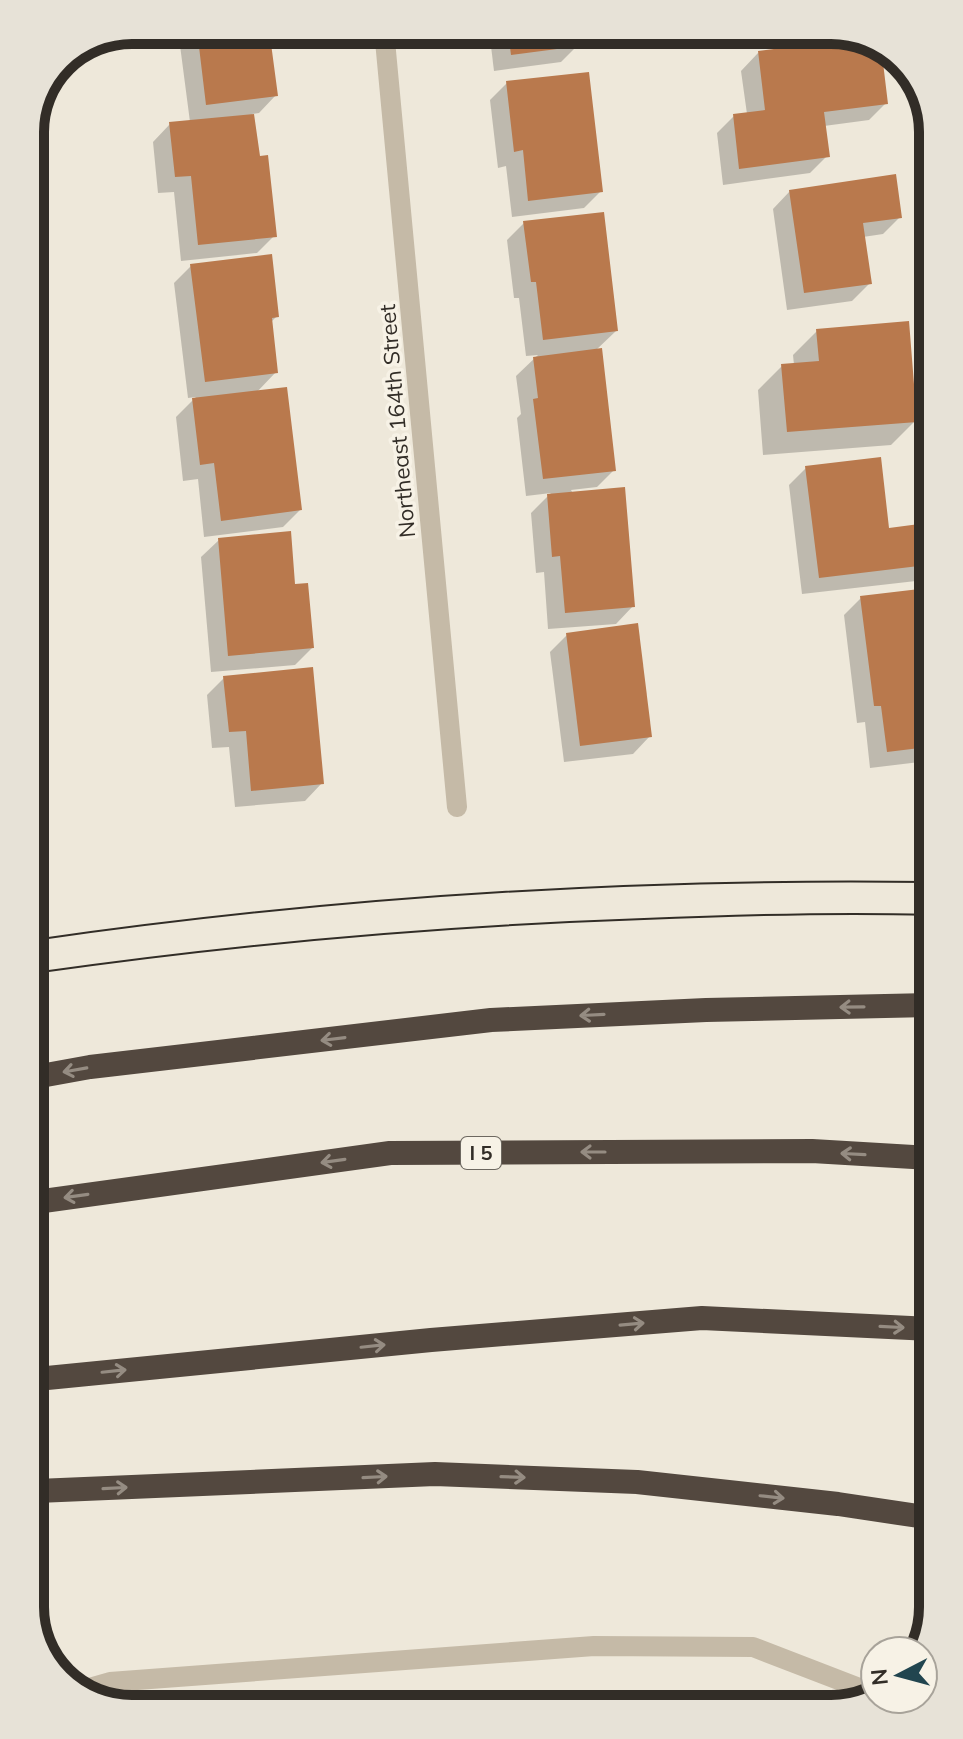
<svg xmlns="http://www.w3.org/2000/svg" width="963" height="1739" viewBox="0 0 963 1739" font-family="Mulish,sans-serif">
  <style>
    .shadow { fill: #0003 }
    .building { fill: #b9794d }
    .lines { fill: none; stroke-linecap: round; stroke-linejoin: round }
    .service { stroke: #c5baa7; stroke-width: 20 }
    .minor { stroke: #c5baa7; stroke-width: 20 }
    .motorway { stroke: #53483f; stroke-width: 24 }
    .tram { stroke: #322d27; stroke-width: 2 }
    .oneway { stroke: #958c82 }
    .labels { text-anchor: middle; stroke-width: 7; stroke-linejoin: round; paint-order: stroke }
    .shield { fill: #f7f2e6; stroke: #6d6860; stroke-width: 2 }
    .shield-label { font-size: 20px; font-weight: bold; fill: #322d27 }
    .street-label { font-size: 22px; fill: #322d27; stroke: #f7f2e6 }
    .rim { fill: none; stroke: #322d27; stroke-width: 10 }
  </style>
  <rect width="100%" height="100%" fill="#eee8da"/>
  <!-- shadow -->
  <g class="shadow">
    <path d="M178,30h90l8,65 -17,18 -7,1 6,44 16,78 -17,17 -76,8 -7,-69 -16,1 -5,-51 17,-18 20,-2z"/>
    <path d="M489,30h87l2,15 -17,17 -67,9z"/>
    <path d="M764,30h50l-49,7z"/>
    <path d="M758,53l128,50 -17,17 -45,6 3,30 -17,17 -87,12 -6,-52 17,-17 13,-2 -6,-43z"/>
    <path d="M507,83l94,108 -17,17 -72,9 -6,-51 -8,2 -8,-68z"/>
    <path d="M790,191l110,26 -17,17 -20,3 7,46 -18,18 -65,9 -14,-101z"/>
    <path d="M524,223l92,108 -21,20 19,119 -17,17 -26,3 62,116 -17,18 -68,5 -4,-57 -8,1 -5,-60 20,-20 -25,3 -9,-78 4,-4 -5,-38 22,-21 -12,1 -7,-58h-5l-7,-58z"/>
    <path d="M191,266l86,50 -7,7 6,49 -20,21 44,117 -17,17 -79,10 -6,-58 -15,2 -7,-64 20,-20 -8,1 -14,-115z"/>
    <path d="M817,331l98,90 -24,24 -128,10 -5,-65 24,-24 12,-1 -1,-10z"/>
    <path d="M806,468l81,62 40,-5 1,44 -12,12 -114,13 -13,-109z"/>
    <path d="M219,540l74,46 19,62 -17,17 -84,7 -10,-115z"/>
    <path d="M928,590v171l-58,7 -5,-46 -8,1 -13,-108 17,-17z"/>
    <path d="M567,635l83,101 -17,18 -69,8 -14,-110z"/>
    <path d="M224,678l98,105 -17,18 -70,6 -6,-60 -17,1 -5,-53z"/>
    <path d="M33,722l3,22 -3,3z"/>
  </g>
  <!-- building -->
  <g class="building">
    <path d="M197,30h75v5l-2,1 8,60 -72,9z"/>
    <path d="M508,30h70l2,16 -69,9z"/>
    <path d="M860,38l21,8 7,58 -64,8 6,45 -91,12 -6,-55 32,-4 -7,-59z"/>
    <path d="M589,72l14,120 -75,9 -5,-51 -9,2 -8,-71z"/>
    <path d="M254,114l6,42 8,-1 9,82 -79,8 -7,-69 -16,1 -6,-55z"/>
    <path d="M896,174l6,44 -39,5 9,61 -68,9 -15,-103z"/>
    <path d="M604,212l14,119 -75,9 -7,-58h-5l-8,-61z"/>
    <path d="M272,254l7,63 -7,1 6,55 -73,9 -15,-118z"/>
    <path d="M909,321l8,101 -130,10 -6,-68 38,-3 -3,-32z"/>
    <path d="M602,348l14,123 -73,8 -10,-80 5,-1 -5,-41z"/>
    <path d="M287,387l15,123 -81,11 -7,-58 -14,2 -8,-67z"/>
    <path d="M881,457l8,71 38,-5v42l-108,13 -14,-112z"/>
    <path d="M625,487l10,120 -70,6 -5,-57 -8,1 -5,-63z"/>
    <path d="M291,531l4,53 13,-1 6,65 -86,8 -10,-118z"/>
    <path d="M928,588v159l-41,5 -6,-46h-7l-14,-110z"/>
    <path d="M638,623l14,114 -72,9 -14,-113z"/>
    <path d="M313,667l11,117 -73,7 -5,-60 -17,1 -6,-56z"/>
  </g>
  <g class="lines">
    <!-- service -->
    <path class="service" d="M75,1692l35,-10 484,-36 159,1 122,47"/>
    <!-- minor -->
    <path class="minor" d="M384,30l73,777"/>
    <!-- motorway -->
    <g class="motorway">
      <path d="M35,1077l55,-10 401,-47 215,-10 224,-5"/>
      <path d="M36,1202l354,-49 422,-2 118,7"/>
      <path d="M37,1379l394,-39 271,-22 229,11"/>
      <path d="M37,1491l398,-17 202,8 201,22 94,14"/>
    </g>
    <!-- tram -->
    <g class="tram">
      <path d="M34,940c297,-43 596,-62 895,-58"/>
      <path d="M34,973c203,-29 406,-47 610,-54 95,-4 190,-7 285,-4"/>
    </g>
  </g>
  <!-- one-way arrows -->
  <defs><path id="oneway-shaft" d="M-6 0H5M1.5-3L5.5 0L1.5 3" fill="none" stroke-width="1.6" stroke-linecap="round" stroke-linejoin="round" transform="scale(2)"/></defs>
  <g class="oneway">
    <use href="#oneway-shaft" transform="translate(852 1007) rotate(179)"/>
    <use href="#oneway-shaft" transform="translate(592 1015) rotate(177)"/>
    <use href="#oneway-shaft" transform="translate(333 1039) rotate(173)"/>
    <use href="#oneway-shaft" transform="translate(75 1070) rotate(170)"/>
    <use href="#oneway-shaft" transform="translate(593 1152) rotate(180)"/>
    <use href="#oneway-shaft" transform="translate(853 1154) rotate(-177)"/>
    <use href="#oneway-shaft" transform="translate(333 1161) rotate(172)"/>
    <use href="#oneway-shaft" transform="translate(76 1196) rotate(172)"/>
    <use href="#oneway-shaft" transform="translate(632 1324) rotate(-5)"/>
    <use href="#oneway-shaft" transform="translate(892 1327) rotate(3)"/>
    <use href="#oneway-shaft" transform="translate(373 1346) rotate(-6)"/>
    <use href="#oneway-shaft" transform="translate(114 1371) rotate(-6)"/>
    <use href="#oneway-shaft" transform="translate(375 1477) rotate(-3)"/>
    <use href="#oneway-shaft" transform="translate(513 1477) rotate(2)"/>
    <use href="#oneway-shaft" transform="translate(115 1488) rotate(-3)"/>
    <use href="#oneway-shaft" transform="translate(772 1497) rotate(6)"/>
  </g>
  <g class="labels">
    <!-- shield labels -->
    <rect class="shield" x="461" y="1137" width="40" height="32" rx="6"/>
    <g class="shield-label">
      <text x="481" y="1160">I 5</text>
    </g>
    <!-- street labels -->
    <g class="street-label">
      <text transform="translate(397 421) rotate(-95)" y="8">Northeast 164th Street</text>
    </g>
  </g>
  <!-- crop -->
  <path d="M0 0H963V1739H0ZM132 44H831A88 88 0 0 1 919 132V1607A88 88 0 0 1 831 1695H132A88 88 0 0 1 44 1607V132A88 88 0 0 1 132 44Z" fill="#e7e2d7" fill-rule="evenodd"/>
  <path class="rim" d="M132 44H831A88 88 0 0 1 919 132V1607A88 88 0 0 1 831 1695H132A88 88 0 0 1 44 1607V132A88 88 0 0 1 132 44Z"/>
  <!-- north arrow -->
  <g transform="translate(899 1675) rotate(264)"><circle r="38" fill="#f7f2e6" stroke="#a8a39a" stroke-width="2"/>
  <path d="M0-6L14 30L0 20L-14 30Z" fill="#21454f"/>
  <text y="-12" font-size="22" font-weight="bold" text-anchor="middle" fill="#322d27">N</text>
  </g>
</svg>
